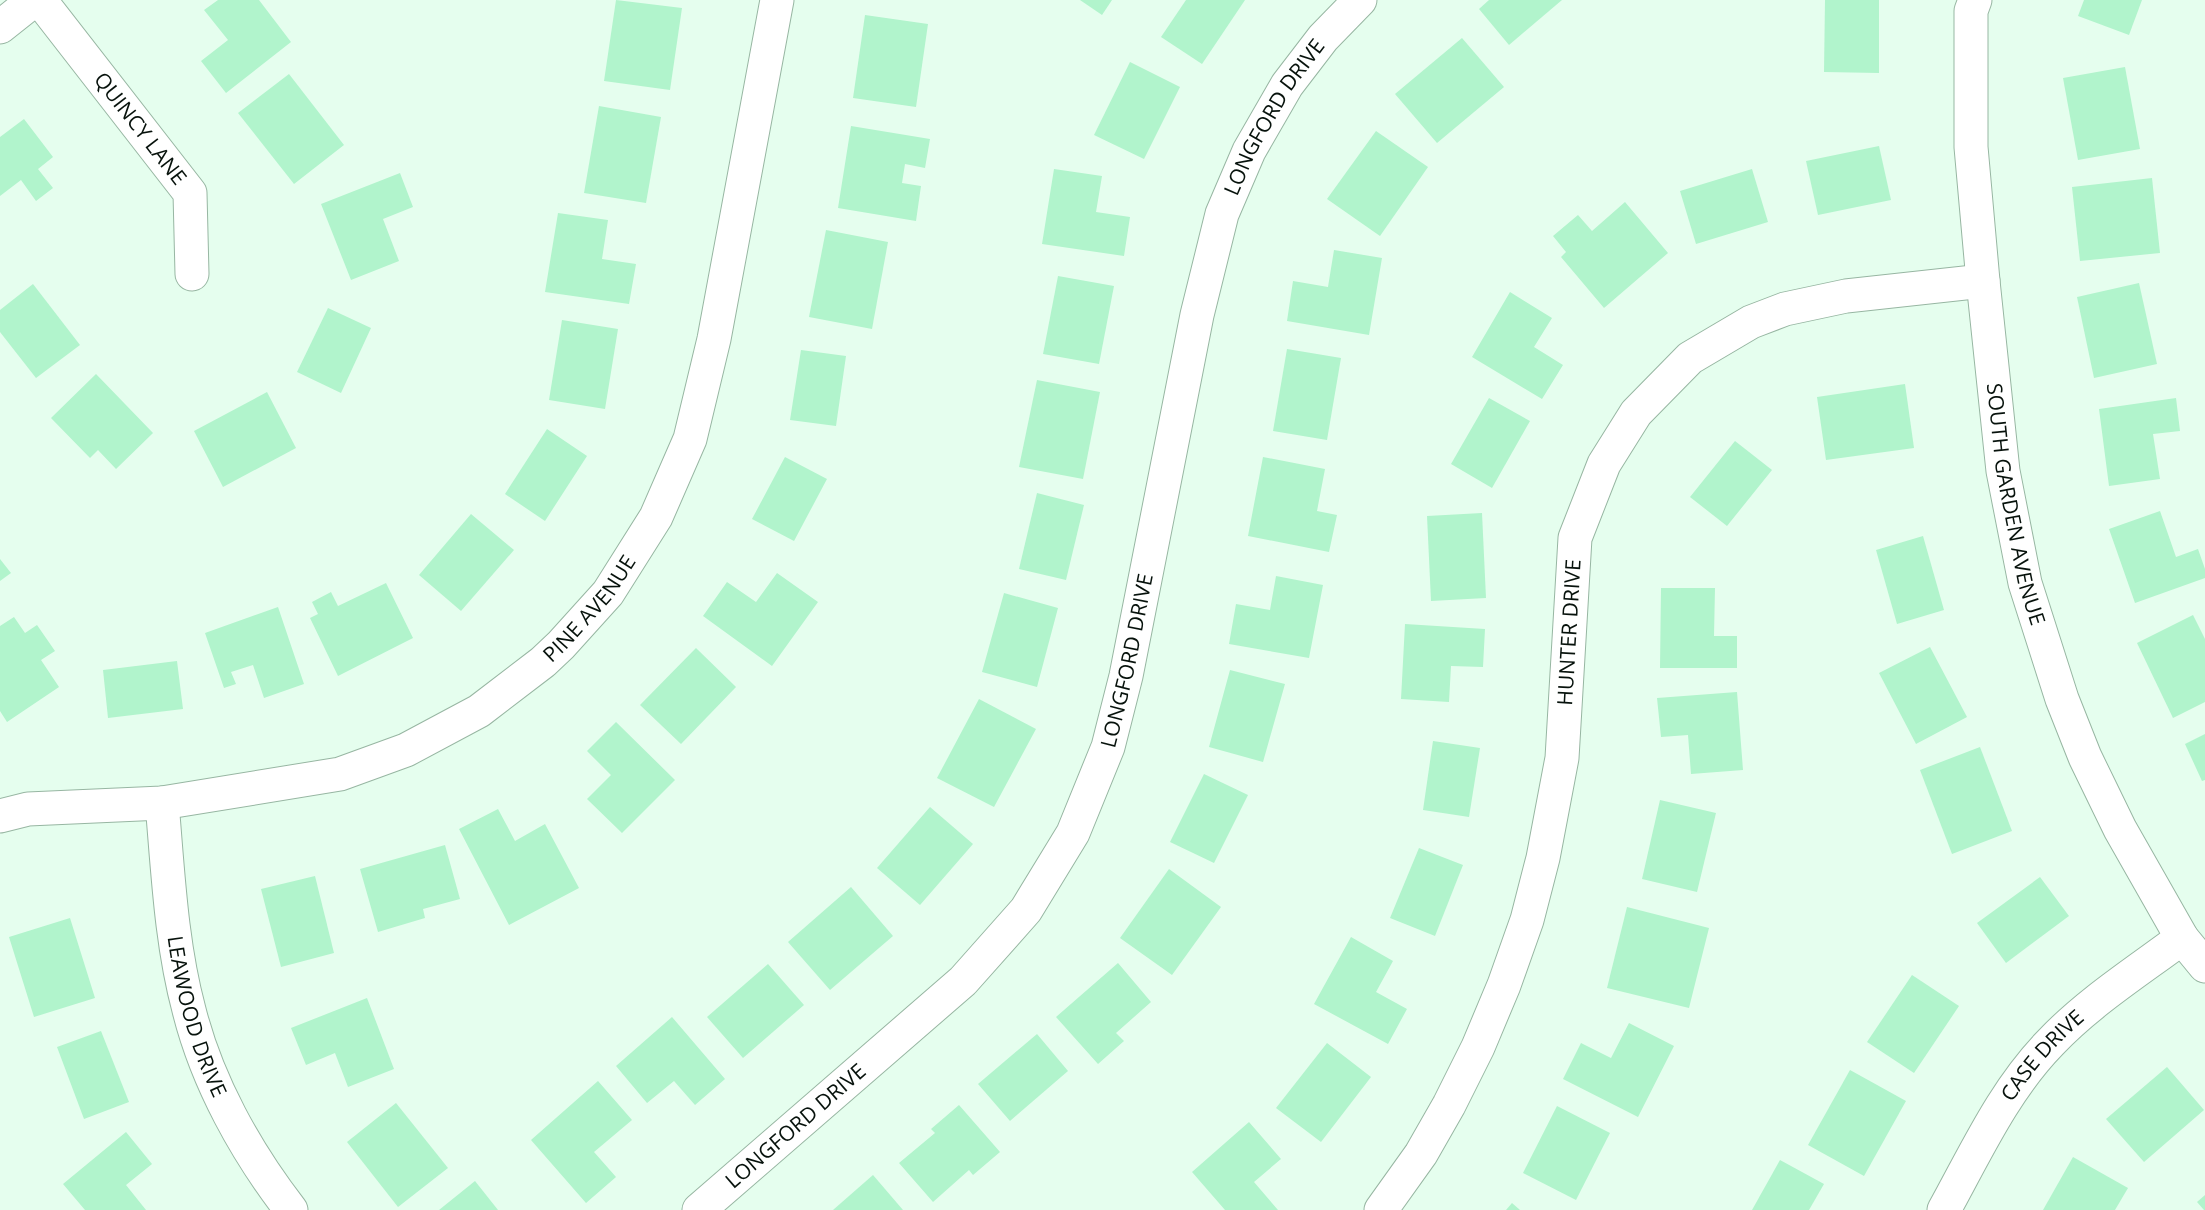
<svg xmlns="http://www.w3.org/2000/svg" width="2205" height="1210" viewBox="0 0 2205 1210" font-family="'Open Sans',sans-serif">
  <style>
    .building { fill: #b1f4cc }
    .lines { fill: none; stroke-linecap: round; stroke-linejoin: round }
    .minor-casing { stroke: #97b6a2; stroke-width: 35 }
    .minor { stroke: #fff; stroke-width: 33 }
    .labels { text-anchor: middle; stroke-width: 6; stroke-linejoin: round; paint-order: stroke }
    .street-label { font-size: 21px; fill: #07120c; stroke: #fff }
  </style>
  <rect width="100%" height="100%" fill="#e5feee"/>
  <!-- building -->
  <g class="building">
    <path d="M218,0h41l32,42 -65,51 -25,-32 27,-21 -24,-30z"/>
    <path d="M616,0l66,8 -12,82 -66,-9z"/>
    <path d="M1080,0h32l-10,15z"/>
    <path d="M1186,0h59l-43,64 -41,-27z"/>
    <path d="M1489,0h73l-53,45 -30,-36z"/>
    <path d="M1825,0h54v73l-55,-1z"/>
    <path d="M2084,0h58l-13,35 -51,-19z"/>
    <path d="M865,15l63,9 -12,83 -63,-9z"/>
    <path d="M1462,38l42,49 -67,56 -42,-49z"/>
    <path d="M1130,62l50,25 -36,72 -50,-24z"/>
    <path d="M2125,67l15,82 -62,11 -15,-82z"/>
    <path d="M289,74l55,71 -50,39 -56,-71z"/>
    <path d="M599,106l62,11 -15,86 -62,-10z"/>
    <path d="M24,119l29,38 -15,12 15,19 -17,13 -15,-21 -21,16v-59z"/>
    <path d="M851,126l79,13 -5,29 -20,-4 -3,19 19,3 -5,35 -78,-13z"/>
    <path d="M1376,131l52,36 -48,69 -53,-37z"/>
    <path d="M1879,146l12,54 -73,15 -12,-54z"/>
    <path d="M1054,169l48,7 -6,36 34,5 -6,39 -82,-12z"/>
    <path d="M1752,169l16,53 -72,22 -16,-53z"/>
    <path d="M400,173l13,34 -30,12 16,42 -48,19 -30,-76z"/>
    <path d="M2152,178l8,75 -80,8 -8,-74z"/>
    <path d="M1625,202l43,51 -64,55 -43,-51 5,-5 -13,-16 25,-21 14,16z"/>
    <path d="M558,213l50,7 -6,39 34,5 -7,40 -84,-12z"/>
    <path d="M826,230l62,12 -16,87 -63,-12z"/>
    <path d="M1334,250l48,8 -13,77 -82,-14 6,-40 35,6z"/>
    <path d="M1058,276l56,10 -15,78 -56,-10z"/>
    <path d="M2139,283l18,81 -63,14 -17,-81z"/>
    <path d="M33,284l47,61 -44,33 -36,-46v-22z"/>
    <path d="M1510,292l42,26 -18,29 29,18 -21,34 -70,-42z"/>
    <path d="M328,308l43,20 -30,65 -44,-21z"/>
    <path d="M562,320l56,9 -13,80 -56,-9z"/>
    <path d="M1287,349l54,9 -14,82 -54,-9z"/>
    <path d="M801,350l45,6 -10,70 -46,-6z"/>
    <path d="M96,374l57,59 -37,36 -18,-19 -8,8 -39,-40z"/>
    <path d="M1037,380l63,12 -17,87 -64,-12z"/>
    <path d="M1905,384l9,64 -88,12 -9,-63z"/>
    <path d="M267,392l29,56 -73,39 -29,-56z"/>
    <path d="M1489,398l41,23 -38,67 -41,-24z"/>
    <path d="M2176,398l4,33 -27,3 7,45 -51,7 -10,-77z"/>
    <path d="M547,429l40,27 -42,65 -40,-27z"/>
    <path d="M1735,441l37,29 -45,56 -37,-29z"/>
    <path d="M785,457l42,22 -33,62 -42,-22z"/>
    <path d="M1263,457l62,12 -8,42 20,4 -8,37 -81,-16z"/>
    <path d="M1037,493l47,12 -18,75 -47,-11z"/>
    <path d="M2160,511l16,46 22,-8 7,20v9l-70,25 -26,-74z"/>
    <path d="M1482,513l4,85 -55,3 -4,-85z"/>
    <path d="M471,514l43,36 -53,61 -42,-36z"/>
    <path d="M1923,536l21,74 -47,14 -21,-74z"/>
    <path d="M0,559l11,14 -11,8z"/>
    <path d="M777,573l41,29 -46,64 -69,-50 24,-34 29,20z"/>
    <path d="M1276,576l47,9 -14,73 -80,-14 7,-40 34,6z"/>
    <path d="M386,583l27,55 -75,38 -28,-58 8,-4 -6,-12 19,-10 7,14z"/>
    <path d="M1661,588h54l-1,48h23v32h-77z"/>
    <path d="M1004,593l54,15 -21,79 -55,-15z"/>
    <path d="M278,607l26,77 -40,14 -11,-33 -22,7 5,12 -12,4 -19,-55z"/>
    <path d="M2193,615l12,24v63l-32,16 -36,-75z"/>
    <path d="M14,617l11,16 12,-8 18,26 -14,9 18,27 -52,35 -7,-11v-85z"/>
    <path d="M1405,624l80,5 -2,38 -32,-1 -2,36 -48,-3z"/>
    <path d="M1930,647l37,70 -51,27 -37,-71z"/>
    <path d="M696,648l40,39 -55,57 -41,-39z"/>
    <path d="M177,661l6,48 -75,9 -5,-48z"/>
    <path d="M1230,670l55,14 -22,78 -54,-15z"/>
    <path d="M1737,692l6,78 -52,4 -3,-39 -27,2 -4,-39z"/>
    <path d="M979,699l57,30 -42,78 -57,-29z"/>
    <path d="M616,722l59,58 -53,53 -35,-34 24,-24 -24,-24z"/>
    <path d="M2205,734v46l-3,1 -17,-37z"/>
    <path d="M1433,741l47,7 -11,69 -46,-7z"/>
    <path d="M1980,747l32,84 -60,23 -32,-84z"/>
    <path d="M1204,774l44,21 -34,68 -44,-21z"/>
    <path d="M1660,800l56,13 -19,79 -55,-13z"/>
    <path d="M930,807l43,37 -53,61 -43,-37z"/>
    <path d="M498,809l17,32 30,-17 34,64 -70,37 -50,-96z"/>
    <path d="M445,845l15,54 -37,10 2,9 -47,14 -18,-63z"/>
    <path d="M1419,848l44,17 -28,71 -45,-18z"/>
    <path d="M1169,869l52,38 -49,68 -52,-37z"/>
    <path d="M315,876l19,77 -53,14 -20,-78z"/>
    <path d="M2040,877l29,39 -63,47 -29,-40z"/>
    <path d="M851,887l42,49 -63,54 -42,-48z"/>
    <path d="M1627,907l82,21 -20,80 -82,-20z"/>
    <path d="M70,918l25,80 -61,19 -25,-80z"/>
    <path d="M1351,937l42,24 -17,31 31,17 -19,35 -74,-40z"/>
    <path d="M1118,963l33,39 -35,31 8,8 -26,23 -42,-47z"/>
    <path d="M768,964l36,41 -61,53 -36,-41z"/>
    <path d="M1912,975l47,31 -45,67 -47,-31z"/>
    <path d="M367,998l27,71 -46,18 -13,-34 -29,12 -15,-37z"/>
    <path d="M672,1017l53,62 -30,26 -21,-24 -27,22 -31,-37z"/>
    <path d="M1629,1023l45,23 -36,71 -75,-38 18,-36 30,15z"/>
    <path d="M101,1031l28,71 -45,17 -27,-72z"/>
    <path d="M1037,1034l31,37 -58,50 -32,-37z"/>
    <path d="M1327,1043l44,34 -50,65 -45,-34z"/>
    <path d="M2167,1067l37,43 -60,52 -38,-43z"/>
    <path d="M1850,1070l56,31 -42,75 -56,-31z"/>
    <path d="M598,1081l34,39 -38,32 22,25 -30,26 -55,-63z"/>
    <path d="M396,1103l52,65 -50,39 -51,-65z"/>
    <path d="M959,1105l41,47 -27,23 -4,-5 -36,32 -34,-39 36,-30 -4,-4z"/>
    <path d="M1557,1106l53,27 -34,67 -53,-27z"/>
    <path d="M1249,1122l32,37 -27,23 24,28h-53l-33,-38z"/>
    <path d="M126,1132l26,32 -26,21 20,25h-61l-22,-26z"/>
    <path d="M2073,1157l55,31 -13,22h-72z"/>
    <path d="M1780,1160l44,24 -15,26h-57z"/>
    <path d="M873,1175l30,35h-70z"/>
    <path d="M475,1181l23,29h-59z"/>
    <path d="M2205,1195v15h-1l-7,-8z"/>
    <path d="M1512,1203l8,7h-14z"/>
  </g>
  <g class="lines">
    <defs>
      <g id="minor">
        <path id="s1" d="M40,0l150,193 2,81"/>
        <path id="s2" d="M1975,0l-4,11v136l12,134 20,190 22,112 37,116 23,58 35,72 62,109 23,28"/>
        <path d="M0,27l34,-27"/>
        <path id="s3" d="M162,803c6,69 9,140 27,207 18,72 57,142 102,200"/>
        <path id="s4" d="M0,816l28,-7 134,-6 178,-29 66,-24 73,-39 64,-49 18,-17 47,-52 48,-76 34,-78 24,-100 63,-339"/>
        <path id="s5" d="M699,1210l264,-229 63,-71 47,-77 35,-86 18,-71 71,-361 25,-101 27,-63 38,-66 36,-47 37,-38"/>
        <path id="s6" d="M1381,1210l40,-56 28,-49 29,-58 26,-62 23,-65 16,-62 19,-100 13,-220 29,-74 32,-51 54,-55 61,-36 34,-13 61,-13 137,-15"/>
        <path id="s7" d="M1944,1210c32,-58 60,-120 107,-168 38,-40 87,-71 131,-104"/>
      </g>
    </defs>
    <!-- minor casing -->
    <use href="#minor" class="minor-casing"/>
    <!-- minor -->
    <use href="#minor" class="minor"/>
  </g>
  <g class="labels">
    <!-- street labels -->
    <g class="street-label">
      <text dy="7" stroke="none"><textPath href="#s5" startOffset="1283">LONGFORD DRIVE</textPath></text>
      <text dy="7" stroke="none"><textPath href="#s1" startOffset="163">QUINCY LANE</textPath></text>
      <text dy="7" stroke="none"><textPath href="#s2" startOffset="508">SOUTH GARDEN AVENUE</textPath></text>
      <text dy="7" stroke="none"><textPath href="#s4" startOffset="648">PINE AVENUE</textPath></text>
      <text dy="7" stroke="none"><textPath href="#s6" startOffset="618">HUNTER DRIVE</textPath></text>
      <text dy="7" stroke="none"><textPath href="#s5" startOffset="716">LONGFORD DRIVE</textPath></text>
      <text dy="7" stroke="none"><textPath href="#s3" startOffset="217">LEAWOOD DRIVE</textPath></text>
      <text dy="7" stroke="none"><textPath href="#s7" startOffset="184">CASE DRIVE</textPath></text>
      <text dy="7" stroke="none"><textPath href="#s5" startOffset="128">LONGFORD DRIVE</textPath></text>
    </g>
  </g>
</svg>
